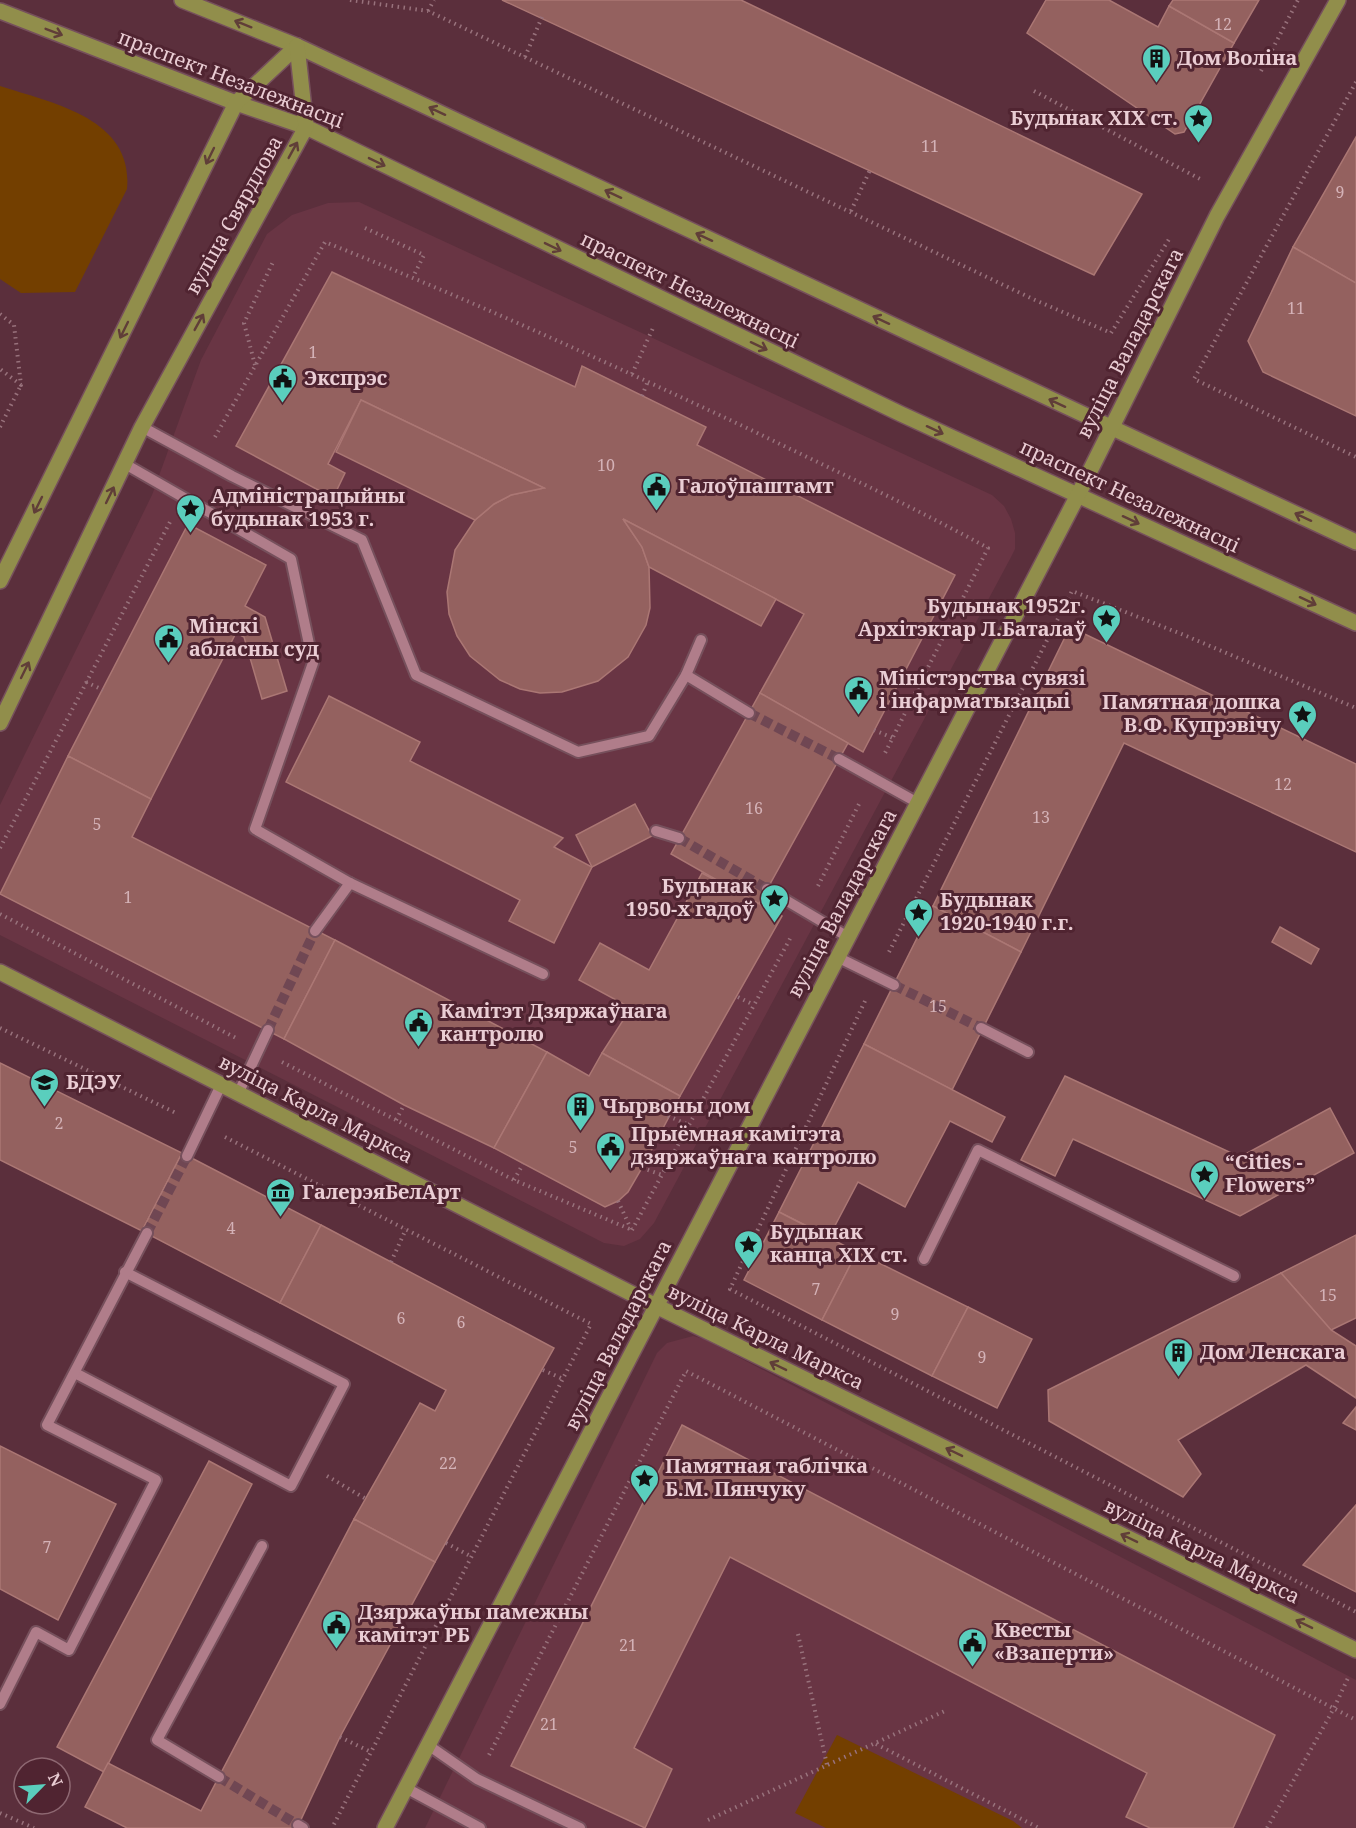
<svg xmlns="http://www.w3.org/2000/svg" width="1356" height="1828" viewBox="0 0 1356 1828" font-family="'Noto Serif',serif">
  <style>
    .built { fill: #693544 }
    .green { fill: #733f00 }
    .building { fill: #94615f; stroke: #ab7774; stroke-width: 1.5 }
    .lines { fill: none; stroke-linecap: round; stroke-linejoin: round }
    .minor-tunnel { stroke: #704753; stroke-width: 10; stroke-dasharray: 10 5; stroke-linecap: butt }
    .minor-casing { stroke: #76505c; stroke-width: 14 }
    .major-casing { stroke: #76505c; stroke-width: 18 }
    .path { stroke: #98727c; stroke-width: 4; stroke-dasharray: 1.5 4.5; stroke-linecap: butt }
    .minor { stroke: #b07d8a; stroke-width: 10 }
    .major { stroke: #918e4b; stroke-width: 15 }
    .oneway { stroke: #603e38 }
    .labels { text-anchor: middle; stroke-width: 6; stroke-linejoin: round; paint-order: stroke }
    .number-label { font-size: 16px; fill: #d4b2b7 }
    .poi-label { font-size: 20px; font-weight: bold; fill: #eacdd4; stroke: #502431; text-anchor: start }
    .street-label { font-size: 20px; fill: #eacdd4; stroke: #502431 }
  </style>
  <rect width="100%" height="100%" fill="#5b2f3c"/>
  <!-- built -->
  <g class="built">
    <path d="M359,202l633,293 12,11 7,13 4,14v16l-5,10 -356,664 -14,16 -16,7 -20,-3 -604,-308v-130l152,-310 49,-135 66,-126 25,-19 36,-12z"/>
    <path d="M693,1336l11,3 652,341v148h-931l232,-475 10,-10z"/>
  </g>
  <!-- green -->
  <g class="green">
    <path d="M0,86c52,17 134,32 127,103l-52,103 -54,1 -21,-14z"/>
    <path d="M837,1735l176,86 9,7h-196l-31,-15z"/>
  </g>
  <!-- building -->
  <g class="building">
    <path d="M502,0h239l401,194 -48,81z"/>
    <path d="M1046,0h63l49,27 11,-21 65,37 -50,89 -9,2 -148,-101z"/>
    <path d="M1173,0h86l-25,43 -65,-37z"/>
    <path d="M1356,137v146l-63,-36z"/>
    <path d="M1293,247l63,36v133l-93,-44 -15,-31z"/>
    <path d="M332,272l243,115 7,-21 124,61 -9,18 258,130 -92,177 -103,-59 44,-79 -181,-95 19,28 7,20 1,41 -4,17 -18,32 -30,24 -36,11 -22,1 -20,-4 -20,-9 -30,-24 -13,-20 -8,-22 -2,-22 8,-42 20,-30 19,-16 17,-9 33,-7 -183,-88 -33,64 17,9 -12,25 -97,-52z"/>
    <path d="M361,400l183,88 -33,7 -17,9 -19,16 -139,-68z"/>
    <path d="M623,519l153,80 -15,27 -112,-59 -7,-20z"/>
    <path d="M188,524l78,41 -21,41 20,11 22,74 -25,8 -18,-62 -8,-4 -85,166 -83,-43z"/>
    <path d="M1070,627l286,137v88l-232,-109 -103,209 -88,-46z"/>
    <path d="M760,693l88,50 -89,161 -88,-50z"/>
    <path d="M329,696l91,46 -10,19 153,77 -9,9 38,20 -38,76 -45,-22 11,-21 -234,-118z"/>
    <path d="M68,756l83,43 -19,38 203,103 -51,99 -284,-145z"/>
    <path d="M635,804l17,32 -60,31 -16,-32z"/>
    <path d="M702,873l80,43 -102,180 -78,-43 29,-45 -52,-28 21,-37 49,27z"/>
    <path d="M933,906l88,46 -69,138 -88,-46z"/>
    <path d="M1280,927l39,22 -8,15 -39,-22z"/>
    <path d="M335,940l212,112 -53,96 -90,-43 -120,-66z"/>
    <path d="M864,1044l141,73 -13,25 -42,-21 -45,86 -47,-25 -29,55 -50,-25z"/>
    <path d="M547,1052l42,24 13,-23 78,43 -38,72 -14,24 -10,9 -13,6 -111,-59z"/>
    <path d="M0,1063l182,90 -40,78 -142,-71z"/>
    <path d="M1065,1076l175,81 90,-49 24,45 -114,63 -167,-77 -18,37 -34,-16z"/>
    <path d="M182,1153l139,72 -41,78 -138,-72z"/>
    <path d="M779,1212l78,40 -35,68 -78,-40z"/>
    <path d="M321,1225l233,123 -119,214 -81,-43 66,-116 15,8 11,-21 -166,-87z"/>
    <path d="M1356,1235v83l-25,12 -50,-57z"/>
    <path d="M857,1252l111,55 -36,69 -110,-56z"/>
    <path d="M1281,1273l50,57 25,16v52l-50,-33 -128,75 23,34 -18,23 -134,-76 -1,-31z"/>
    <path d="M968,1307l64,32 -35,69 -65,-32z"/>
    <path d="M1356,1407v23l-13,-7z"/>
    <path d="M682,1425l593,310 -42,93h-83l-24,-11 21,-44 -417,-216 -96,191 38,21 -27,59 -134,-62z"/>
    <path d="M0,1446l116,58 -58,116 -58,-31z"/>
    <path d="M209,1461l43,23 -148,288 -47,-25z"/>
    <path d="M1356,1505v87l-53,-27z"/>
    <path d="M354,1519l81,43 -95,175 -43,91h-170l-42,-21 23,-44 93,48z"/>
  </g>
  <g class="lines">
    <!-- minor-tunnel -->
    <g class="minor-tunnel">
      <path d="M749,713l90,46"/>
      <path d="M679,838l88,51"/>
      <path d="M894,985l87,43"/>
      <path d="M268,1030l47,-99"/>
      <path d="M147,1233l40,-77"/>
      <path d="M219,1777l79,48"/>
    </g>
    <defs>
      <g id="minor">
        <path d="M142,427l90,49 130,64 54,135 162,77 71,-16 37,-61 15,-35"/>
        <path d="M125,464l166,95 22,104 -58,166 95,54 193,91"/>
        <path d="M686,675l63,38"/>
        <path d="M839,759l79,44"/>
        <path d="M656,831l23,7"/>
        <path d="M767,889l81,48"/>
        <path d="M315,931l35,-48"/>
        <path d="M837,957l57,28"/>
        <path d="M981,1028l47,24"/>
        <path d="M238,1094l30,-64"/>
        <path d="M187,1156l34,-71"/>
        <path d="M924,1259l54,-109 256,126"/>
        <path d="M75,1373l216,113 53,-102 -219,-112"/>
        <path d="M0,1704l36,-72 33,18 87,-170 -109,-55 100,-192"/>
        <path d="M428,1745l49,34 103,49"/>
        <path d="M219,1777l-62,-37 105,-194"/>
        <path d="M406,1788l74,40"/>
        <path d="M298,1825l5,3"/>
      </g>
      <g id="major">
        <path d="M182,0l115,46 1059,496"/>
        <path d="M0,11l236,92 70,24 595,287 455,209"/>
        <path d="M0,581l236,-478 61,-57"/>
        <path d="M0,723l142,-296 164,-300 -9,-81"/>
        <path d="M0,972l656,334 700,344"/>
        <path d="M385,1828l693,-1333 139,-279 121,-216"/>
      </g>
    </defs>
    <!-- minor casing -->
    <use href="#minor" class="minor-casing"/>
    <!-- major casing -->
    <use href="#major" class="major-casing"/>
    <!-- path -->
    <g class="path">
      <path d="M350,0l78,11 607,289 76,33 60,-97"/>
      <path d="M428,11l6,-11"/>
      <path d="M525,57l17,-40"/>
      <path d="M1261,71l37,-71"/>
      <path d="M1356,82l-162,297 162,78"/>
      <path d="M1034,91l168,89"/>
      <path d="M851,211l19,-41"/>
      <path d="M365,228l59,27 -11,22"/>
      <path d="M0,314l14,11 7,60 -21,-16"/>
      <path d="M255,365l-11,-42 29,-61"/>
      <path d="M632,374l21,-46"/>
      <path d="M642,396l6,-15"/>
      <path d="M0,427l21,-42"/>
      <path d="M215,437l110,-195c143,57 284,121 424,187 80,39 161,76 239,119l-104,207"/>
      <path d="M86,682l17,8"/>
      <path d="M874,730l19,8"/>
      <path d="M0,848l171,-328"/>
      <path d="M818,886l42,-84"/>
      <path d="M0,914l236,124"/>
      <path d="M889,952l183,-361 112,44 172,73"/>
      <path d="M738,997l16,8"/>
      <path d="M865,1001l-135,288 626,323"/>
      <path d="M0,1028l178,86"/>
      <path d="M282,1062l232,118 118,50"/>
      <path d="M668,1116l21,9"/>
      <path d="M396,1120l8,-15"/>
      <path d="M225,1137l366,187 -259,504"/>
      <path d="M642,1168l20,7"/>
      <path d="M514,1180l9,-16"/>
      <path d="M618,1201l13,28"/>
      <path d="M632,1230l160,-295"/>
      <path d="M391,1262l15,-33"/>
      <path d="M543,1370l20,9"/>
      <path d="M327,1476l39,23"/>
      <path d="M446,1543l26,14"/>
      <path d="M798,1634l29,131"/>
      <path d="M340,1737l31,15"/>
      <path d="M876,1744l163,84"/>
      <path d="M489,1755l197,-384 670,349"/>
      <path d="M0,1813l34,15"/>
      <path d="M708,1820l239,-110"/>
      <path d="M1267,1828l67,-120 14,-30"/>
    </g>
    <!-- minor -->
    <use href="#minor" class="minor"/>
    <!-- major -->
    <use href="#major" class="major"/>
  </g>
  <!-- one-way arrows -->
  <defs><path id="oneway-shaft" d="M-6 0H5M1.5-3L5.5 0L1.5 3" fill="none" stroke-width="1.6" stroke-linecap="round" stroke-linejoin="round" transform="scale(1.5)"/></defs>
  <g class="oneway">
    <use href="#oneway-shaft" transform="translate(243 24) rotate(-158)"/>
    <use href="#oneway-shaft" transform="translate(54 32) rotate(21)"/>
    <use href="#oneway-shaft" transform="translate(437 111) rotate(-155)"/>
    <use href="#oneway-shaft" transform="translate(293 150) rotate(-61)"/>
    <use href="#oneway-shaft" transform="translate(210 156) rotate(116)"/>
    <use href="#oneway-shaft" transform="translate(377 162) rotate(26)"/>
    <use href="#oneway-shaft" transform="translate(613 194) rotate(-155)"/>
    <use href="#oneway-shaft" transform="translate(704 237) rotate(-155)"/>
    <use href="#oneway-shaft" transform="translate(553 247) rotate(26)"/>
    <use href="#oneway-shaft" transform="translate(881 320) rotate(-155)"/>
    <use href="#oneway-shaft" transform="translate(199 322) rotate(-61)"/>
    <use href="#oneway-shaft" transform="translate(124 330) rotate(116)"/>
    <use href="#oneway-shaft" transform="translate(759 346) rotate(25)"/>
    <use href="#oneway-shaft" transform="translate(1057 403) rotate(-155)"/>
    <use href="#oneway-shaft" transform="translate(935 430) rotate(25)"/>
    <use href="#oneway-shaft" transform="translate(110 495) rotate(-64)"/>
    <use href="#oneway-shaft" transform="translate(38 505) rotate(116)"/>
    <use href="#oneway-shaft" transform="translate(1303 517) rotate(-155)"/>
    <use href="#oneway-shaft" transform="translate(1131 520) rotate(25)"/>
    <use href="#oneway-shaft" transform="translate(1308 601) rotate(25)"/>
    <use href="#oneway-shaft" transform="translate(25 670) rotate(-64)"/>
    <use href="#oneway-shaft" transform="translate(778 1366) rotate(-154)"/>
    <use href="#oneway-shaft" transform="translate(954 1452) rotate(-154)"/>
    <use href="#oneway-shaft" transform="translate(1129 1538) rotate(-154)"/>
    <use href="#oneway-shaft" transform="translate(1304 1624) rotate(-154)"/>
  </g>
  <!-- icons -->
  <defs>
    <symbol id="building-pin" viewBox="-11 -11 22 30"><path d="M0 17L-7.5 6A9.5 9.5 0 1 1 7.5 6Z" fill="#5acebd" stroke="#502431"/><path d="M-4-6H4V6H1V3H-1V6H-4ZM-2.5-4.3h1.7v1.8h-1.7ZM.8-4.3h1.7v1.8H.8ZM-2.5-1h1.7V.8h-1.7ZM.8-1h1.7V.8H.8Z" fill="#111"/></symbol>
    <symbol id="sight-pin" viewBox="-11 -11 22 30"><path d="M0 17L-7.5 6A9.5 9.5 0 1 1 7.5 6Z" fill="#5acebd" stroke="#502431"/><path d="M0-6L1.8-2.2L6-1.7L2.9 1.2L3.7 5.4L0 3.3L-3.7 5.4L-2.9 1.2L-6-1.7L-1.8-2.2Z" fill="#111"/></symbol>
    <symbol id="civic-pin" viewBox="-11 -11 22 30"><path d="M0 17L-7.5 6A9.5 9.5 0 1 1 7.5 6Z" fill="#5acebd" stroke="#502431"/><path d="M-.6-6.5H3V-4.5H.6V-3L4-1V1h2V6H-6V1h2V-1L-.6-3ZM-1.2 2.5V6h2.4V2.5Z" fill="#111"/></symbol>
    <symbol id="university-pin" viewBox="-11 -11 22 30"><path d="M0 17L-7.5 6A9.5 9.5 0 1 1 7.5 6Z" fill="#5acebd" stroke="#502431"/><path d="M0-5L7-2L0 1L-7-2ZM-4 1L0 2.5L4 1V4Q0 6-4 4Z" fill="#111"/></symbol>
    <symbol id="museum-pin" viewBox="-11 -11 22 30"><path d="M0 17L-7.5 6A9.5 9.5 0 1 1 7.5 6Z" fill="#5acebd" stroke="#502431"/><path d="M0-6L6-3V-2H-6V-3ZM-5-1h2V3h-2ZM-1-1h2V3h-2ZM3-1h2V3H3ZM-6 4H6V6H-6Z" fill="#111"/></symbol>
  </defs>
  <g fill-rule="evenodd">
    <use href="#building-pin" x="1140" y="42" width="33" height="45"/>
    <use href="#sight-pin" x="1182" y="102" width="33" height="45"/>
    <use href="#civic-pin" x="266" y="362" width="33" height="45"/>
    <use href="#civic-pin" x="640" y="470" width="33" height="45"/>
    <use href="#sight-pin" x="174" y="492" width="33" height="45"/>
    <use href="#sight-pin" x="1090" y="602" width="33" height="45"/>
    <use href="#civic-pin" x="152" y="622" width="33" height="45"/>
    <use href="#civic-pin" x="842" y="674" width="33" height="45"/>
    <use href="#sight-pin" x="1286" y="698" width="33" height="45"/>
    <use href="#sight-pin" x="758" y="882" width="33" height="45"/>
    <use href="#sight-pin" x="902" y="896" width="33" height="45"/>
    <use href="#civic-pin" x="402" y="1006" width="33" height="45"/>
    <use href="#university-pin" x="28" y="1066" width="33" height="45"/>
    <use href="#building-pin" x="564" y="1090" width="33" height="45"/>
    <use href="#civic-pin" x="594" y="1130" width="33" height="45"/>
    <use href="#sight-pin" x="1188" y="1158" width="33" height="45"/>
    <use href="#museum-pin" x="264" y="1176" width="33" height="45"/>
    <use href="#sight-pin" x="732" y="1228" width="33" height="45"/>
    <use href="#building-pin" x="1162" y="1336" width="33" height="45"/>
    <use href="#sight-pin" x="628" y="1462" width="33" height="45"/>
    <use href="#civic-pin" x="320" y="1608" width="33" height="45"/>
    <use href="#civic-pin" x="956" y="1626" width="33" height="45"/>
  </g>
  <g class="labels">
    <!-- number labels -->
    <g class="number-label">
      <text x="1223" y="30">12</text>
      <text x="930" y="152">11</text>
      <text x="1340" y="198">9</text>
      <text x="1296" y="314">11</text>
      <text x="313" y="358">1</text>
      <text x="606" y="471">10</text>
      <text x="1283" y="790">12</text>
      <text x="754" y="814">16</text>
      <text x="1041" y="823">13</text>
      <text x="97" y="830">5</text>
      <text x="128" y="903">1</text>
      <text x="938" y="1012">15</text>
      <text x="59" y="1129">2</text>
      <text x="573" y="1153">5</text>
      <text x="231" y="1234">4</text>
      <text x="816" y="1295">7</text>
      <text x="1328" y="1301">15</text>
      <text x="895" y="1320">9</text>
      <text x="401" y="1324">6</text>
      <text x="461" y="1328">6</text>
      <text x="982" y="1363">9</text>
      <text x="448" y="1469">22</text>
      <text x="47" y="1553">7</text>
      <text x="628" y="1651">21</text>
      <text x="549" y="1730">21</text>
    </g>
    <!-- poi labels -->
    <g class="poi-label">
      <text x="1177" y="65">Дом Воліна</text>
      <text x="1178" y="125" text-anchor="end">Будынак XIX ст.</text>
      <text x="304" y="385">Экспрэс</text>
      <text x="678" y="493">Галоўпаштамт</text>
      <text x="211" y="503">Адміністрацыйны<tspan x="211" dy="23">будынак 1953 г.</tspan></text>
      <text x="1086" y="613" text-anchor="end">Будынак 1952г.<tspan x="1086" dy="23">Архітэктар Л.Баталаў</tspan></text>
      <text x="189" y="633">Мінскі<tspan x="189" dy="23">абласны суд</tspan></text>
      <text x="879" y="685">Міністэрства сувязі<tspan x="879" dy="23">і інфарматызацыі</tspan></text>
      <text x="1281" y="709" text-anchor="end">Памятная дошка<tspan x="1281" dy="23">В.Ф. Купрэвічу</tspan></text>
      <text x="754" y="893" text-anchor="end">Будынак<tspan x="754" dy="23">1950-х гадоў</tspan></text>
      <text x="940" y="907">Будынак<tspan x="940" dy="23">1920-1940 г.г.</tspan></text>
      <text x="440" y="1018">Камітэт Дзяржаўнага<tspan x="440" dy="23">кантролю</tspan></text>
      <text x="66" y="1089">БДЭУ</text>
      <text x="602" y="1113">Чырвоны дом</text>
      <text x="631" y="1141">Прыёмная камітэта<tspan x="631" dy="23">дзяржаўнага кантролю</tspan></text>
      <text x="1225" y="1169">“Cities -<tspan x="1225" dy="23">Flowers”</tspan></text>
      <text x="302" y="1199">ГалерэяБелАрт</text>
      <text x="770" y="1239">Будынак<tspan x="770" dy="23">канца ХІХ ст.</tspan></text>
      <text x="1200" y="1359">Дом Ленскага</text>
      <text x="665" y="1473">Памятная таблічка<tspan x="665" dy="23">Б.М. Пянчуку</tspan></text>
      <text x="358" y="1619">Дзяржаўны памежны<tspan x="358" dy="23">камітэт РБ</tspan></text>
      <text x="994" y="1637">Квесты<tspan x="994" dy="23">«Взаперти»</tspan></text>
    </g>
    <!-- street labels -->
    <g class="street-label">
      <text transform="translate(231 79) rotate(21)" y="7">праспект Незалежнасці</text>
      <text transform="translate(234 215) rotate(-61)" y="7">вуліца Свярдлова</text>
      <text transform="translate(690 290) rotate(26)" y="7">праспект Незалежнасці</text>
      <text transform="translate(1130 343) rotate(-63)" y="7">вуліца Валадарскага</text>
      <text transform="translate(1130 496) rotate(25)" y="7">праспект Незалежнасці</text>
      <text transform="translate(842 903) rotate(-62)" y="7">вуліца Валадарскага</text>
      <text transform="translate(316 1109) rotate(27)" y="7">вуліца Карла Маркса</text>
      <text transform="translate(618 1335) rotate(-63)" y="7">вуліца Валадарскага</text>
      <text transform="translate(766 1337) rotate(26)" y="7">вуліца Карла Маркса</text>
      <text transform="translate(1202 1551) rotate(26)" y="7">вуліца Карла Маркса</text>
    </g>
  </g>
  <!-- north arrow -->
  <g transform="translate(42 1786) rotate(65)"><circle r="28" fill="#502431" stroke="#8e6872" stroke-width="1.5"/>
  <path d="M0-4.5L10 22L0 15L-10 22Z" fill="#5acebd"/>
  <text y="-9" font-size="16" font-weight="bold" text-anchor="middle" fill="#eacdd4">N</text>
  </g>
</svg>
